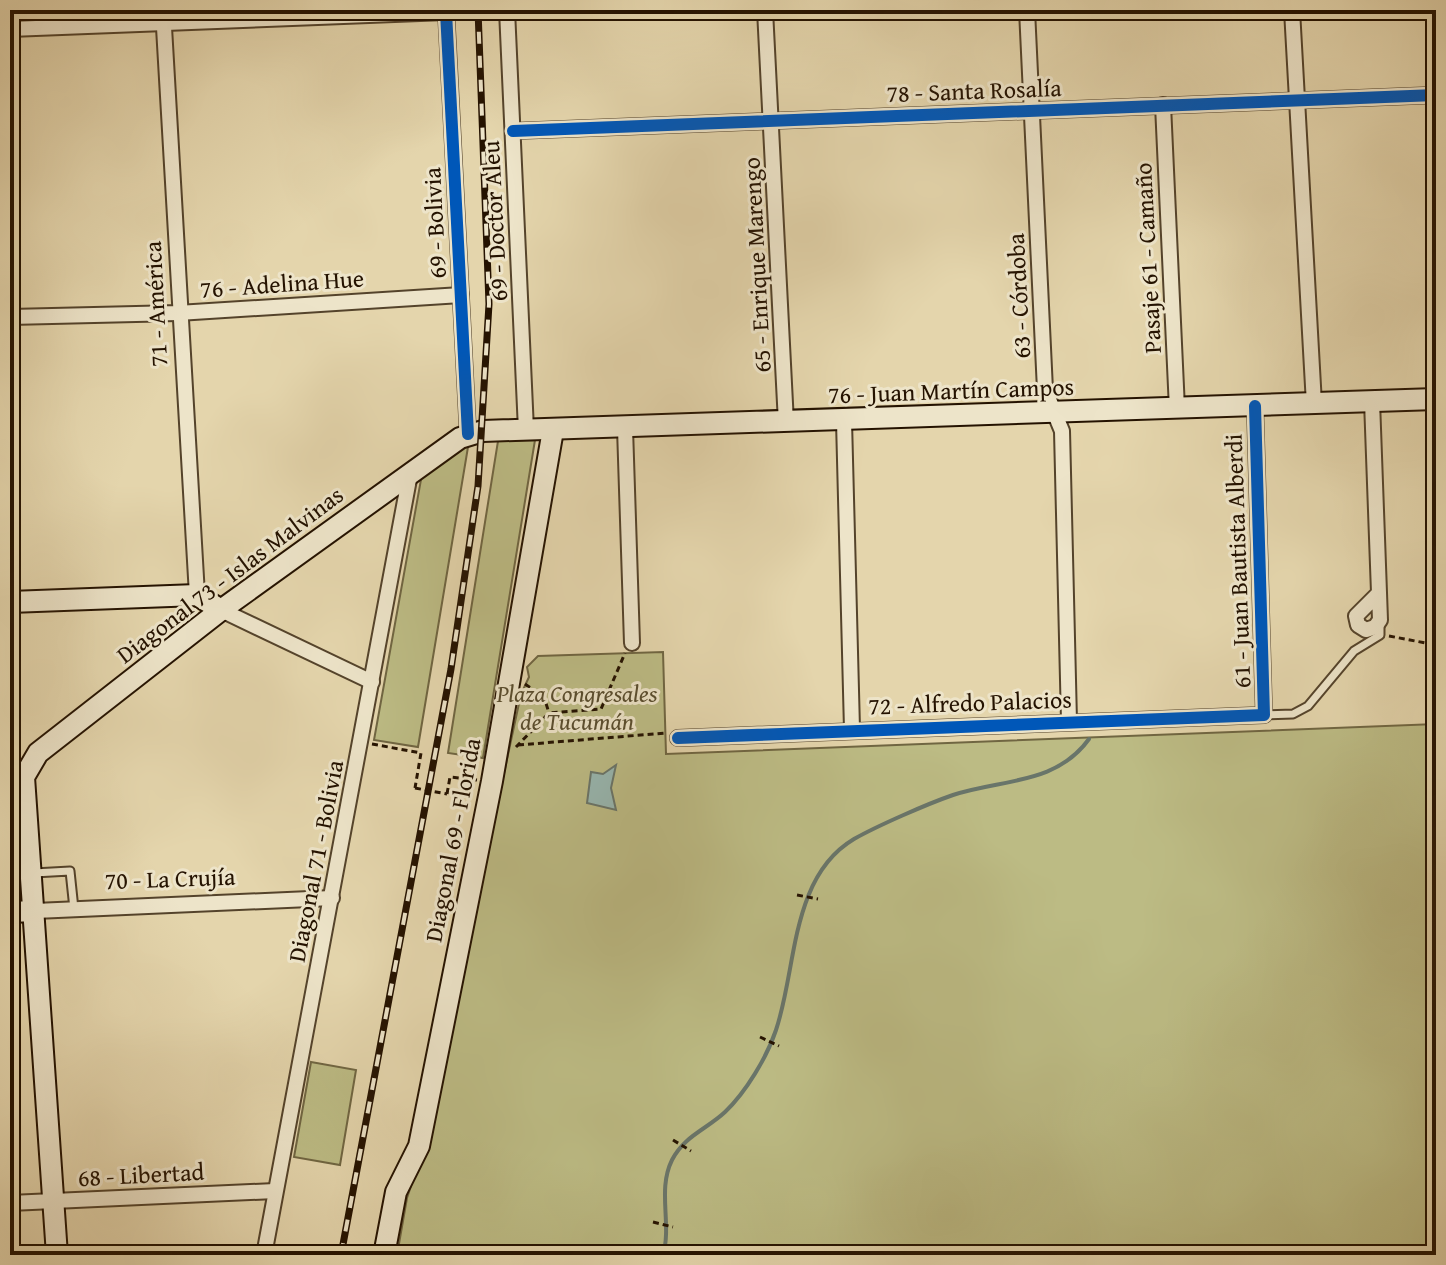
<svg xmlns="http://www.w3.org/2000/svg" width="1446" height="1265" viewBox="0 0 1446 1265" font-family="'Gentium Book Plus',serif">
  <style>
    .green { fill: #bcbb84; stroke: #706642; stroke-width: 2 }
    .water { fill: #97b7b1; stroke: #69756a; stroke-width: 2 }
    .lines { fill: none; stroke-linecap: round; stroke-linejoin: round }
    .stream { stroke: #69756a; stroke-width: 4 }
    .lane-casing { stroke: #54432b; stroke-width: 11 }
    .street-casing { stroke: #54432b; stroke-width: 18 }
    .secondary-casing { stroke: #241200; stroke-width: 24 }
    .path { stroke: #241200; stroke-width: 3; stroke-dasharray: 6 4; stroke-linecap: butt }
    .lane { stroke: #ede4c9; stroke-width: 7 }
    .street { stroke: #ede4c9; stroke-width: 14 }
    .secondary { stroke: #ede4c9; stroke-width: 20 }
    .rail-casing { stroke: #241200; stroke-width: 7 }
    .rail { stroke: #ede4c9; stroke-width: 4; stroke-dasharray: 12; stroke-linecap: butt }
    .path-bridge { stroke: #241200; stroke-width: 3; stroke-dasharray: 6 4; stroke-linecap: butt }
    .cycleway-casing { stroke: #ede4c9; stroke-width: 17 }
    .cycleway { stroke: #0057b8; stroke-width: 12 }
    .labels { text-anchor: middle; stroke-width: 6; stroke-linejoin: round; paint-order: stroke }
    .street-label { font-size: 24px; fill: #241200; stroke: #ede4c9 }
    .park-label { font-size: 24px; font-style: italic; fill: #594d2e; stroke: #ede4c9 }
  </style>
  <rect width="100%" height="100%" fill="#e4d5ac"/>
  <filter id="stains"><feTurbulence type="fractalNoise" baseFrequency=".0025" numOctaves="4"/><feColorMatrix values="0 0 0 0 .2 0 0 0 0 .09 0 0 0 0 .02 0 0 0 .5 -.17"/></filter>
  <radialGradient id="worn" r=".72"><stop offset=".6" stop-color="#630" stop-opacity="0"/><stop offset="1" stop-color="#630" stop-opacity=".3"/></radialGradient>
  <!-- green -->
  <g class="green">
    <path d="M535,440l-52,318 -35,-5 50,-312z"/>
    <path d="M469,441l-51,306 -44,-7 48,-266z"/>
    <path d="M663,652l3,102 770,-30v531h-1039l10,-57 17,-51 97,-453 8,-17 -2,-10 11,-11z"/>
    <path d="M311,1062l45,8 -16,95 -46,-8z"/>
  </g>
  <!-- water -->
  <path class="water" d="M616,765l-5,23 5,22 -29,-7 4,-31 12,2z"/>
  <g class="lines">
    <!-- stream -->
    <path class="stream" d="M663,1255c9,-31 -6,-65 9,-95 12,-24 35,-31 53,-48 21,-20 42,-55 51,-82 21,-62 14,-153 78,-191 23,-13 73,-35 99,-44 48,-16 103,-10 136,-56"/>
    <defs>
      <g id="lane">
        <path d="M1264,715l29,-1 15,-8 46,-55 26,-16v-13"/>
        <path d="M34,873l36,-2 4,38"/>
      </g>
      <g id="street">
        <path d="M163,10l34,585"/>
        <path d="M446,10l22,424"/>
        <path d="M507,10l19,420"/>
        <path d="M765,10l21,413"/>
        <path d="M1027,10l18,380 17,41 7,290"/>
        <path d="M1292,10l22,394"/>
        <path d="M10,29l436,-17"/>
        <path d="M1163,105l14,304"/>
        <path d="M513,131l923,-36"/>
        <path d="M10,317l168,-4 283,-18"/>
        <path d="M1372,401l8,219 -5,7 -9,3 -8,-5 -2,-9 23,-23"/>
        <path d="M844,421l8,308"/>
        <path d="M625,428l7,215"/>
        <path d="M221,610l151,72"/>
        <path d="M678,738l586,-23 -9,-309"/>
        <path d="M35,911l297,-13"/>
        <path d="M10,1203l265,-12"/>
        <path d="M264,1255l146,-781"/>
      </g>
      <g id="secondary">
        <path d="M10,602l187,-7 24,15"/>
        <path d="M10,912l25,-1"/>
        <path d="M57,1255l-33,-478 14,-24 183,-143 239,-172 23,-7 953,-32"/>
        <path d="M384,1255l12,-63 23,-46 73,-365 61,-351"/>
      </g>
    </defs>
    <!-- lane casing -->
    <use href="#lane" class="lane-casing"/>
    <!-- street casing -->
    <use href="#street" class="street-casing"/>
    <!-- secondary casing -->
    <use href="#secondary" class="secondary-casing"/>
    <!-- path -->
    <g class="path">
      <path d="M1389,636l47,9"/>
      <path d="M525,684l19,13 5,16"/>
      <path d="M372,744l49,9 -6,35"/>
      <path d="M518,745l148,-12"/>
      <path d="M516,747l33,-34 52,-4 24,-56"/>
      <path d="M447,794l3,-17 27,3"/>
      <path d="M797,895l21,4"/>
      <path d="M760,1037l19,9"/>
      <path d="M673,1140l18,11"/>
      <path d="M653,1222l20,5"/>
    </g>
    <!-- lane -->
    <use href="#lane" class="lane"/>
    <!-- street -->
    <use href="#street" class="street"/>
    <!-- secondary -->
    <use href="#secondary" class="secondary"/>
    <defs>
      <path id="rail" d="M341,1255l110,-586 27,-183 11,-182 -11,-294"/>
    </defs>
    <!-- rail casing -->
    <use href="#rail" class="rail-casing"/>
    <!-- rail -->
    <use href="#rail" class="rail"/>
    <!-- path-bridge -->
    <path class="path-bridge" d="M415,788l32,6"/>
    <defs>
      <g id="cycleway">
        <path d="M446,12l22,422"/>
        <path d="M513,131l923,-36"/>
        <path d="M678,738l586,-23 -9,-309"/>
      </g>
    </defs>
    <!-- cycleway casing -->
    <use href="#cycleway" class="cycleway-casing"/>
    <!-- cycleway -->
    <use href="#cycleway" class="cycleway"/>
  </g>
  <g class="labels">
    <!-- street labels -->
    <g class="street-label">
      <text transform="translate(974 91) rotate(-2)" y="8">78 - Santa Rosalía</text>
      <text transform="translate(495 221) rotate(-93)" y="8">69 - Doctor Aleu</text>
      <text transform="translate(435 223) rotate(-93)" y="8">69 - Bolivia</text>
      <text transform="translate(1148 258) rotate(-93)" y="8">Pasaje 61 - Camaño</text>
      <text transform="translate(757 265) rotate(-93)" y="8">65 - Enrique Marengo</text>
      <text transform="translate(282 284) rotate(-4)" y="8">76 - Adelina Hue</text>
      <text transform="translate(1019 296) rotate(-93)" y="8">63 - Córdoba</text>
      <text transform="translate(156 304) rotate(-93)" y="8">71 - América</text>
      <text transform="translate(951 391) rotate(-2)" y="8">76 - Juan Martín Campos</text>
      <text transform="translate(1238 561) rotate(-92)" y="8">61 - Juan Bautista Alberdi</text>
      <text transform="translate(230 575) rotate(-37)" y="8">Diagonal 73 - Islas Malvinas</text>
      <text transform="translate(970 703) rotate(-2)" y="8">72 - Alfredo Palacios</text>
      <text transform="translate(453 840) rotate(-79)" y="8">Diagonal 69 - Florida</text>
      <text transform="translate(316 861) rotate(-79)" y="8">Diagonal 71 - Bolivia</text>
      <text transform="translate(170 879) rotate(-2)" y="8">70 - La Crujía</text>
      <text transform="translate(141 1175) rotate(-3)" y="8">68 - Libertad</text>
    </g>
    <!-- park labels -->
    <g class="park-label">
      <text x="577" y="702">Plaza Congresales<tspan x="577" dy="28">de Tucumán</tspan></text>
    </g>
  </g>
  <!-- margin -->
  <rect width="1446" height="1265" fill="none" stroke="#e4d5ac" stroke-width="40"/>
  <rect x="12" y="12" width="1422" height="1241" fill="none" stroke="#241200" stroke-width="4"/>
  <rect x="20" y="20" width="1406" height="1225" fill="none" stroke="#241200" stroke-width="2"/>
  <rect width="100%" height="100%" filter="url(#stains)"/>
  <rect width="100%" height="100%" fill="url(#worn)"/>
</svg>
